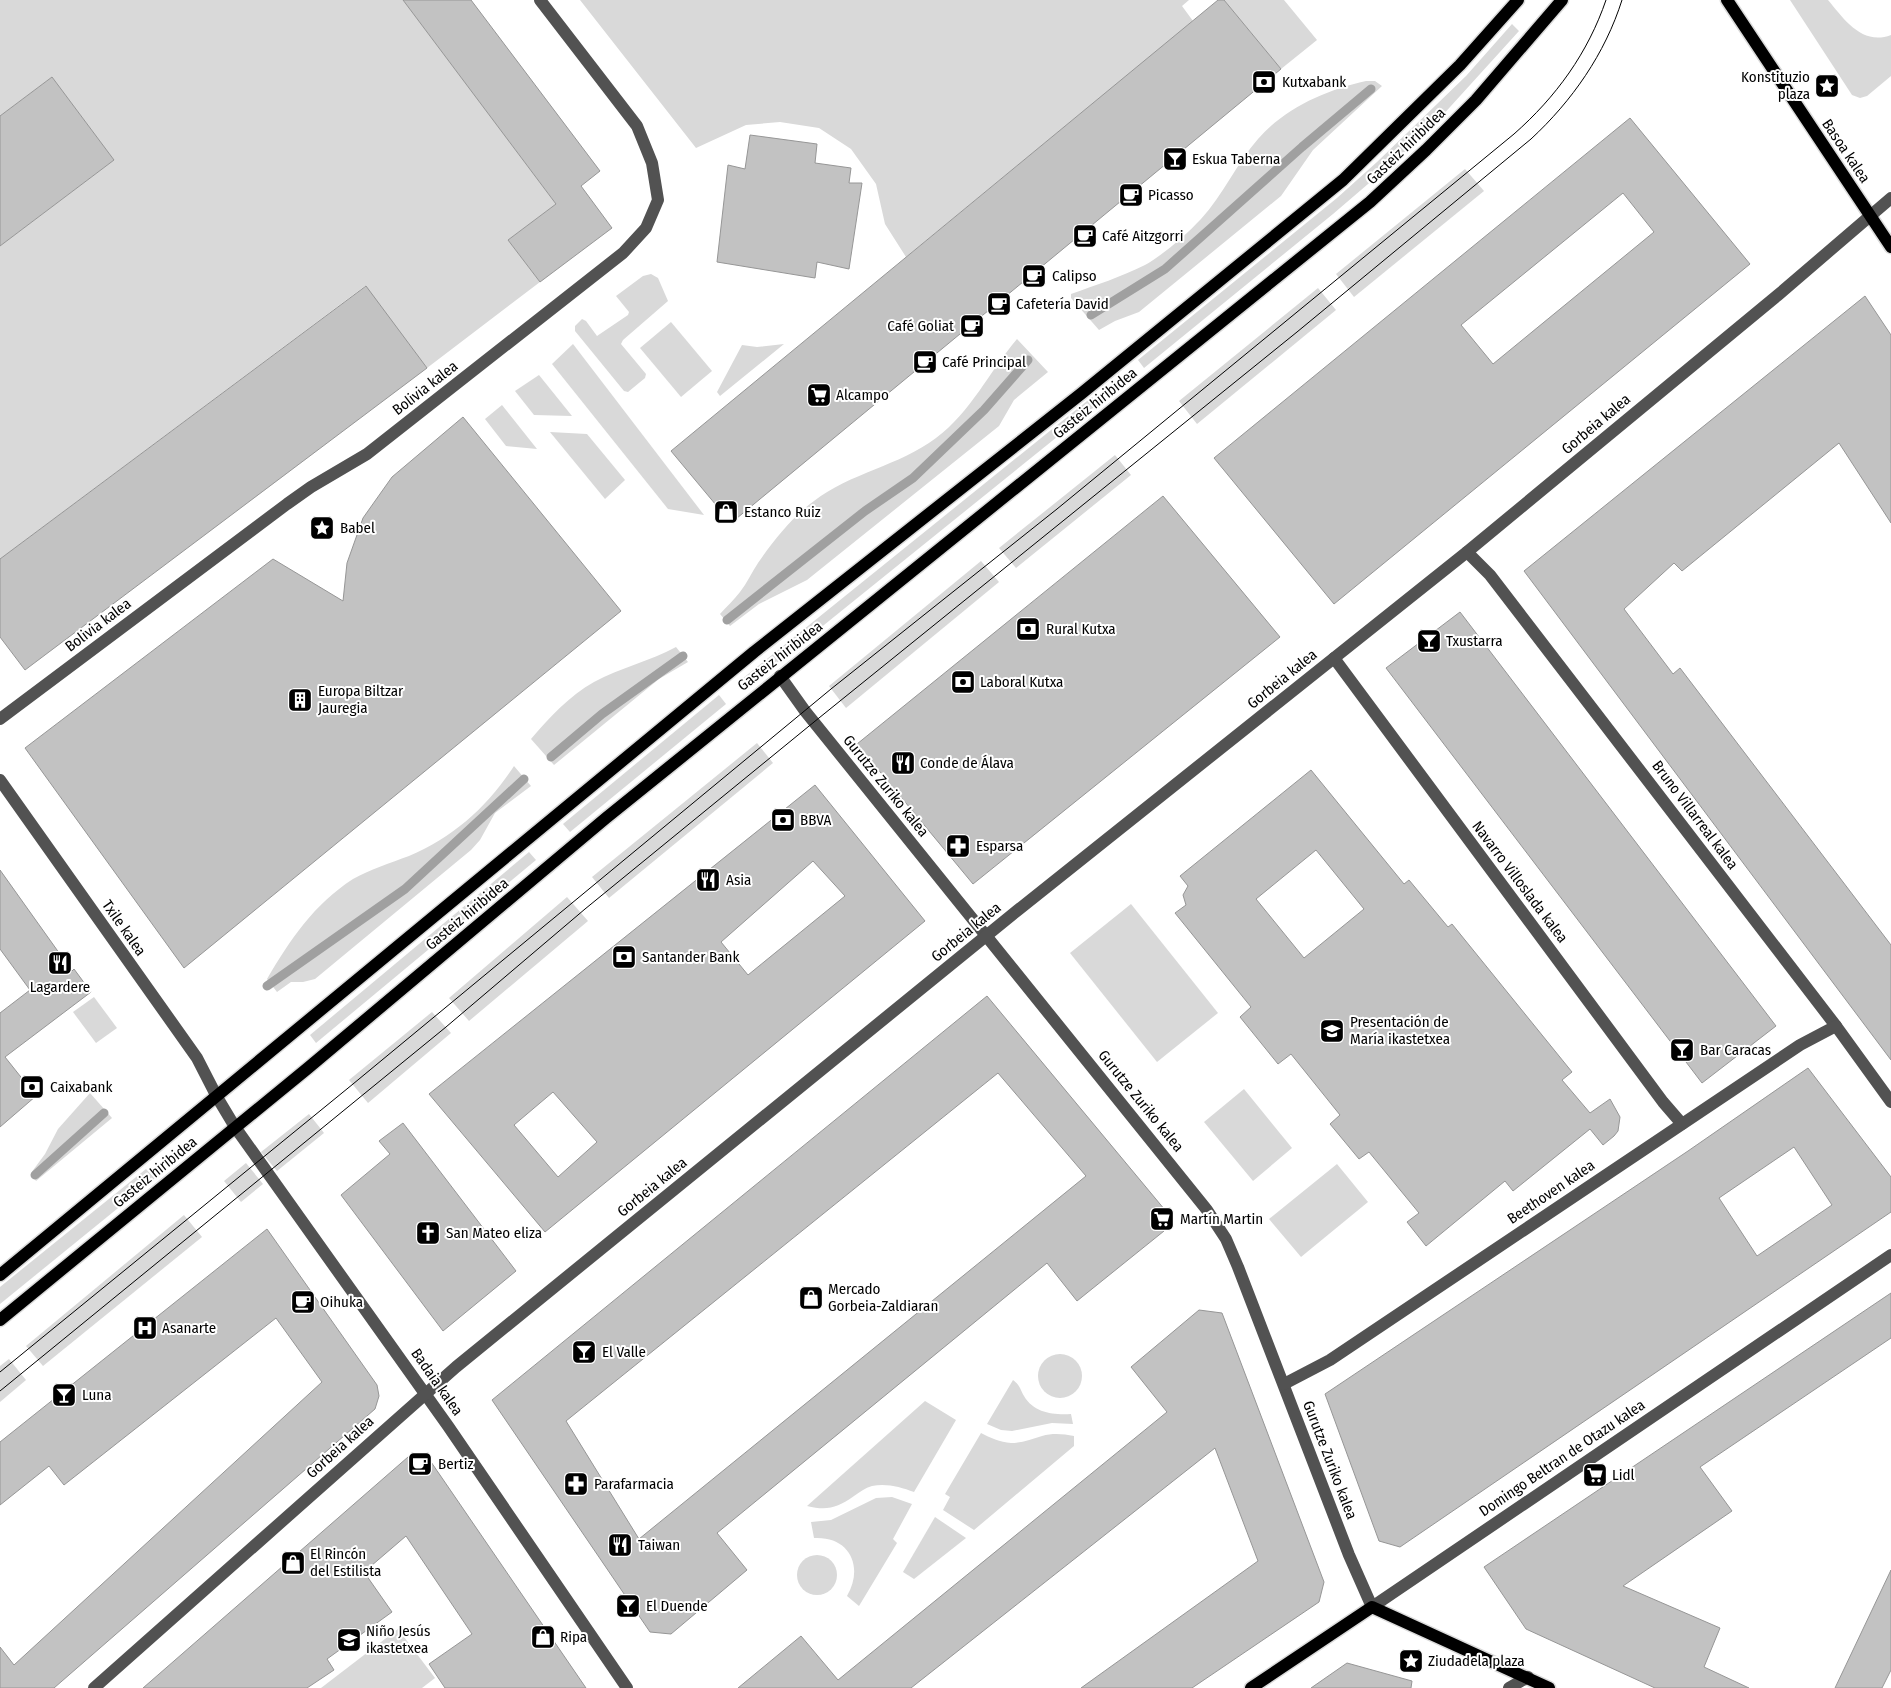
<svg xmlns="http://www.w3.org/2000/svg" width="1891" height="1688" viewBox="0 0 1891 1688" font-family="'Fira Sans Condensed',sans-serif">
  <style>
    .green { fill: #d9d9d9 }
    .lines { fill: none; stroke-linecap: round; stroke-linejoin: round }
    .stream { stroke: #a0a0a0; stroke-width: 9 }
    .building { fill: #c2c2c2; stroke: #969696; fill-rule: evenodd }
    .major-casing { stroke: #dbdbdb; stroke-width: 15 }
    .minor { stroke: #525252; stroke-width: 12 }
    .major { stroke: #000; stroke-width: 12 }
    .tram { stroke: #000; stroke-width: 1 }
    .labels { text-anchor: middle; stroke-width: 4; stroke-linejoin: round; paint-order: stroke }
    .poi-label { font-size: 15px; fill: #000; stroke: #fff; text-anchor: start }
    .street-label { font-size: 15px; fill: #000; stroke: #fff }
  </style>
  <rect width="100%" height="100%" fill="#fff"/>
  <!-- green -->
  <g class="green">
    <path d="M0,0h403l153,204 -48,36 32,42 -113,86 -62,-82 -365,273v-313l114,-86 -62,-83 -52,39z"/>
    <path d="M580,0h609l-7,6 11,15 -287,236 -21,-33 -9,-40 -25,-35 -32,-21 -39,-6 -34,3 -50,23z"/>
    <path d="M1224,0h60l33,40 -36,29z"/>
    <path d="M1790,0h38c16,19 34,46 63,35v41l-24,20 -7,2 -8,-3z"/>
    <path d="M1512,24l7,7 -88,97 -49,44 -49,42 -189,154 -6,-8 199,-162 40,-36 89,-86z"/>
    <path d="M1366,81h9l7,5 -69,64 -32,46 -142,116 -24,9 -16,9 -28,-32v-4c25,-9 50,-17 74,-29 18,-10 41,-30 56,-46 22,-24 36,-56 57,-80 27,-31 68,-49 108,-58z"/>
    <path d="M1465,169l19,22 -130,106 -18,-23z"/>
    <path d="M651,274l7,4 10,23 -45,39 -2,4 25,30 -1,4 -17,14 -4,-1 -49,-60v-5l7,-7 4,2 11,15 31,-21 1,-3 -13,-16 27,-20z"/>
    <path d="M1318,288l18,22 -139,114 -18,-23z"/>
    <path d="M671,322l41,49 -31,26 -41,-49z"/>
    <path d="M1017,339l31,33 -34,28 -15,26 -192,154 -48,24 -29,22 -10,-12c6,-7 14,-14 20,-22 7,-9 12,-20 18,-29 16,-23 34,-46 56,-62 36,-28 85,-35 122,-63 35,-26 53,-66 81,-99z"/>
    <path d="M573,344l131,171 -36,-6 -116,-145z"/>
    <path d="M784,344l-64,52 -3,-4 25,-47 15,2z"/>
    <path d="M539,375l33,41 -38,-1 -19,-24z"/>
    <path d="M1092,397l6,7 -351,283 -5,-8z"/>
    <path d="M502,405l35,44 -31,-3 -21,-27z"/>
    <path d="M550,432l37,2 38,46 -20,19z"/>
    <path d="M1115,455l16,20 -115,93 -17,-20z"/>
    <path d="M981,561l18,21 -153,126 -17,-22z"/>
    <path d="M676,647l12,15 -29,17 -105,86 -23,-26c19,-22 38,-43 63,-57 26,-14 56,-21 82,-35z"/>
    <path d="M719,695l7,9 -156,128 -7,-8z"/>
    <path d="M757,743l16,20 -164,135 -17,-21z"/>
    <path d="M514,766l17,20 -36,27 -15,27 -9,10 -156,129 -12,3h-12l-14,10 -10,-13c23,-39 47,-75 86,-100 18,-10 37,-16 56,-23 45,-19 79,-50 105,-90z"/>
    <path d="M529,852l7,8 -220,183 -6,-8z"/>
    <path d="M567,897l21,24 -119,100 -20,-23z"/>
    <path d="M1131,904l87,109 -61,49 -87,-109z"/>
    <path d="M94,997l23,31 -21,15 -23,-31z"/>
    <path d="M432,1012l19,21 -83,70 -19,-23z"/>
    <path d="M1244,1089l48,59 -39,33 -49,-59z"/>
    <path d="M90,1093l22,25 -76,63 -5,-8 14,-19 13,-25z"/>
    <path d="M309,1114l15,19 -47,38 -16,-19z"/>
    <path d="M246,1163l17,21 -22,18 -17,-21z"/>
    <path d="M1337,1164l31,38 -67,55 -32,-38z"/>
    <path d="M146,1169l9,9 -155,126v-17z"/>
    <path d="M184,1215l18,22 -159,129 -17,-20z"/>
    <circle cx="1060" cy="1376" r="22"/>
    <path d="M9,1359l17,21 -26,22v-36z"/>
    <path d="M1013,1380c7,5 7,9 11,16 10,17 29,19 47,18l2,10 -21,-1 -40,8 -11,-1 -14,-6z"/>
    <path d="M925,1401l31,19 -42,72c-13,-5 -28,-9 -42,-6 -7,2 -12,6 -18,10 -17,12 -27,15 -47,10z"/>
    <path d="M981,1433c9,5 19,9 30,10 11,0 21,-4 31,-7 11,-3 21,-2 32,0v10l-100,84 -31,-20 7,-13 -5,-3z"/>
    <path d="M892,1497l20,7 -19,35 4,4 -38,63 -12,-10c17,-29 3,-60 -33,-58l-3,-16 20,-2 45,-22z"/>
    <path d="M935,1517l31,21 -52,41 -11,-7z"/>
    <circle cx="817" cy="1575" r="20"/>
    <path d="M398,1629l37,49 -13,10h-101z"/>
  </g>
  <g class="lines">
    <!-- stream -->
    <g class="stream">
      <path d="M1091,315l74,-46 137,-122 69,-58"/>
      <path d="M727,620l138,-109 48,-33 71,-68 44,-50"/>
      <path d="M551,757l51,-43 81,-58"/>
      <path d="M267,986l138,-97 119,-110"/>
      <path d="M35,1175l69,-62"/>
    </g>
  </g>
  <!-- building -->
  <g class="building">
    <path d="M403,0h68l129,171 -19,15 31,42 -72,54 -32,-42 48,-36z"/>
    <path d="M1218,0h6l57,69 -550,454 -60,-72z"/>
    <path d="M52,77l62,83 -114,86v-130z"/>
    <path d="M1630,118l120,146 -416,340 -120,-146zM1623,193l31,39 -161,132 -32,-39z"/>
    <path d="M750,135l67,9 -2,19 36,5 -2,15h13l-13,86 -32,-7 -2,16 -98,-16 11,-97 17,4z"/>
    <path d="M366,286l61,82 -402,302 -25,-33v-78z"/>
    <path d="M1865,296l26,39v188l-52,-80 -157,128 -8,-8 -50,46 49,65 7,-6 211,277v115l-367,-489z"/>
    <path d="M463,417l158,194 -437,357 -159,-220 248,-189 70,42 4,-38 16,-45 29,-41z"/>
    <path d="M1163,496l117,141 -307,247 -116,-140z"/>
    <path d="M1460,612l316,414 -74,57 -316,-415z"/>
    <path d="M1311,770l93,114 5,-4 39,47 4,-3 120,148 -10,8 28,33 20,-14 10,18 -2,14 -4,5 -11,9 -13,-16 -77,62 -8,-10 -79,65 -19,-24 12,-9 -50,-61 -10,7 -29,-35 10,-9 -49,-61 -13,10 -38,-47 11,-10 -76,-94 11,-8 -3,-10 5,-9 -8,-10zM1316,850l48,59 -60,49 -48,-59z"/>
    <path d="M815,785l110,136 -380,311 -116,-138zM813,861l32,35 -97,79 -27,-33zM553,1092l44,50 -39,35 -44,-52z"/>
    <path d="M0,870l72,101 2,-2 17,23 -86,65 31,39 -36,31v-114l30,-23 -30,-41z"/>
    <path d="M987,996l178,214 -1,21 -87,70 -30,-38 -330,270 30,37 -76,64 -21,-2 -158,-232zM998,1073l88,103 -447,363 -73,-118z"/>
    <path d="M1808,1068l83,109v35l-491,335 -21,-6 -54,-147 363,-243zM1794,1147l38,58 -75,51 -38,-58z"/>
    <path d="M403,1123l113,148 -73,60 -102,-136 49,-41 -11,-13z"/>
    <path d="M267,1229l110,156 2,11 -4,13 -321,279h-54v-41l14,18 308,-283 -46,-64 -212,167 -15,-19 -49,39v-63z"/>
    <path d="M1891,1293v45l-191,129 32,44 -109,75 97,42 -16,39 45,21h-94l-129,-59 -42,-62z"/>
    <path d="M1199,1310l23,3 102,269 -5,20 -127,86h-111l177,-127 -43,-113 -304,240h-173l63,-52 37,44 329,-268 -36,-45z"/>
    <path d="M408,1457l21,2 157,229h-141l-16,-24 43,-30 -66,-98 -42,36 28,40 -65,47 7,11 -27,18h-164z"/>
    <path d="M1891,1570v100l-9,18h-47z"/>
    <path d="M1347,1663l65,18 -1,7h-100z"/>
  </g>
  <g class="lines">
    <defs>
      <g id="major">
        <path d="M1727,0l164,247"/>
        <path d="M0,1275l754,-623 328,-259 261,-213 117,-115 58,-65"/>
        <path d="M0,1320l308,-252 298,-250 764,-616 56,-52 50,-50 86,-100"/>
        <path d="M1251,1688l121,-81 177,81"/>
      </g>
    </defs>
    <!-- major casing -->
    <use href="#major" class="major-casing"/>
    <!-- minor -->
    <g class="minor">
      <path d="M1467,552l23,23 346,451 55,76"/>
      <path d="M1334,658l329,444 19,22"/>
      <path d="M780,676l25,35 402,499 19,29 12,28 111,288 23,52 519,-352"/>
      <path d="M0,719l287,-215 24,-17 56,-33 256,-201 23,-25 12,-28 -6,-37 -15,-37 -97,-126"/>
      <path d="M0,780l197,278 20,39 18,30 213,299 179,262"/>
      <path d="M1284,1384l46,-24 470,-315 36,-19"/>
      <path d="M94,1688l362,-321 562,-457 449,-358 311,-257 113,-97"/>
      <path d="M1509,1688l19,-11"/>
    </g>
    <!-- major -->
    <use href="#major" class="major"/>
    <!-- tram -->
    <g class="tram">
      <path d="M0,1372l353,-288 478,-395 226,-180 457,-375c42,-37 74,-81 92,-134"/>
      <path d="M0,1391l446,-364 139,-118 229,-187 483,-390 234,-193c41,-38 74,-85 91,-139"/>
    </g>
  </g>
  <!-- icons -->
  <defs>
    <symbol id="bank-square" viewBox="-11 -11 22 22"><rect x="-9" y="-9" width="18" height="18" rx="4" fill="#000" stroke="#fff"/><path d="M-6-4H6V4H-6ZM0-2.3a2.3 2.3 0 1 0 0 4.6a2.3 2.3 0 1 0 0-4.6Z" fill="#fff"/></symbol>
    <symbol id="sight-square" viewBox="-11 -11 22 22"><rect x="-9" y="-9" width="18" height="18" rx="4" fill="#000" stroke="#fff"/><path d="M0-6L1.8-2.2L6-1.7L2.9 1.2L3.7 5.4L0 3.3L-3.7 5.4L-2.9 1.2L-6-1.7L-1.8-2.2Z" fill="#fff"/></symbol>
    <symbol id="bar-square" viewBox="-11 -11 22 22"><rect x="-9" y="-9" width="18" height="18" rx="4" fill="#000" stroke="#fff"/><path d="M-6-5H6L.8 .8V4.5H3.5V6h-7V4.5H-.8V.8Z" fill="#fff"/></symbol>
    <symbol id="cafe-square" viewBox="-11 -11 22 22"><rect x="-9" y="-9" width="18" height="18" rx="4" fill="#000" stroke="#fff"/><path d="M-5.5-4.5H6V0H3Q3 3.5 0 3.5H-2.5Q-5.5 3.5-5.5 0ZM3-3.2v2h1.7v-2ZM-6 4.5H4V6H-6Z" fill="#fff"/></symbol>
    <symbol id="supermarket-square" viewBox="-11 -11 22 22"><rect x="-9" y="-9" width="18" height="18" rx="4" fill="#000" stroke="#fff"/><path d="M-6-5.5h2.5l.6 2H6L4.5 2H-2.5L-4.4-4H-6ZM-1.5 3.2a1.3 1.3 0 1 0 .1 0ZM3 3.2a1.3 1.3 0 1 0 .1 0Z" fill="#fff"/></symbol>
    <symbol id="shop-square" viewBox="-11 -11 22 22"><rect x="-9" y="-9" width="18" height="18" rx="4" fill="#000" stroke="#fff"/><path d="M-5-2.5h2.3a2.7 3.5 0 0 1 5.4 0H5L5.5 6h-11ZM-1.5-2.5h3a1.5 2.3 0 0 0-3 0Z" fill="#fff"/></symbol>
    <symbol id="building-square" viewBox="-11 -11 22 22"><rect x="-9" y="-9" width="18" height="18" rx="4" fill="#000" stroke="#fff"/><path d="M-4-6H4V6H1V3H-1V6H-4ZM-2.5-4.3h1.7v1.8h-1.7ZM.8-4.3h1.7v1.8H.8ZM-2.5-1h1.7V.8h-1.7ZM.8-1h1.7V.8H.8Z" fill="#fff"/></symbol>
    <symbol id="restaurant-square" viewBox="-11 -11 22 22"><rect x="-9" y="-9" width="18" height="18" rx="4" fill="#000" stroke="#fff"/><path d="M-5-6h1v4h1v-4h1v4h1v-4h1v5L-1.5 .5V6h-2V.5L-5-1ZM5-6V6H3V1.5H1.5Q1.5-4 5-6Z" fill="#fff"/></symbol>
    <symbol id="pharmacy-square" viewBox="-11 -11 22 22"><rect x="-9" y="-9" width="18" height="18" rx="4" fill="#000" stroke="#fff"/><path d="M-2-6h4v4h4v4h-4v4h-4v-4h-4v-4h4Z" fill="#fff"/></symbol>
    <symbol id="school-square" viewBox="-11 -11 22 22"><rect x="-9" y="-9" width="18" height="18" rx="4" fill="#000" stroke="#fff"/><path d="M0-5L7-2L0 1L-7-2ZM-4 1L0 2.5L4 1V4Q0 6-4 4Z" fill="#fff"/></symbol>
    <symbol id="church-square" viewBox="-11 -11 22 22"><rect x="-9" y="-9" width="18" height="18" rx="4" fill="#000" stroke="#fff"/><path d="M-1.2-6h2.4v3.5h3.3v2.4h-3.3V6h-2.4V-.1h-3.3v-2.4h3.3Z" fill="#fff"/></symbol>
    <symbol id="hospital-square" viewBox="-11 -11 22 22"><rect x="-9" y="-9" width="18" height="18" rx="4" fill="#000" stroke="#fff"/><path d="M-5-5h3v3.5h4V-5h3V5h-3V1.5h-4V5h-3Z" fill="#fff"/></symbol>
  </defs>
  <g fill-rule="evenodd">
    <use href="#bank-square" x="1250" y="68" width="28" height="28"/>
    <use href="#sight-square" x="1813" y="72" width="28" height="28"/>
    <use href="#bar-square" x="1161" y="145" width="28" height="28"/>
    <use href="#cafe-square" x="1117" y="181" width="28" height="28"/>
    <use href="#cafe-square" x="1071" y="222" width="28" height="28"/>
    <use href="#cafe-square" x="1020" y="262" width="28" height="28"/>
    <use href="#cafe-square" x="985" y="290" width="28" height="28"/>
    <use href="#cafe-square" x="958" y="312" width="28" height="28"/>
    <use href="#cafe-square" x="911" y="348" width="28" height="28"/>
    <use href="#supermarket-square" x="805" y="381" width="28" height="28"/>
    <use href="#shop-square" x="712" y="498" width="28" height="28"/>
    <use href="#sight-square" x="308" y="514" width="28" height="28"/>
    <use href="#bank-square" x="1014" y="615" width="28" height="28"/>
    <use href="#bar-square" x="1415" y="627" width="28" height="28"/>
    <use href="#bank-square" x="949" y="668" width="28" height="28"/>
    <use href="#building-square" x="286" y="686" width="28" height="28"/>
    <use href="#restaurant-square" x="889" y="749" width="28" height="28"/>
    <use href="#bank-square" x="769" y="806" width="28" height="28"/>
    <use href="#pharmacy-square" x="944" y="832" width="28" height="28"/>
    <use href="#restaurant-square" x="694" y="866" width="28" height="28"/>
    <use href="#bank-square" x="610" y="943" width="28" height="28"/>
    <use href="#restaurant-square" x="46" y="949" width="28" height="28"/>
    <use href="#school-square" x="1318" y="1017" width="28" height="28"/>
    <use href="#bar-square" x="1668" y="1036" width="28" height="28"/>
    <use href="#bank-square" x="18" y="1073" width="28" height="28"/>
    <use href="#supermarket-square" x="1148" y="1205" width="28" height="28"/>
    <use href="#church-square" x="414" y="1219" width="28" height="28"/>
    <use href="#shop-square" x="797" y="1284" width="28" height="28"/>
    <use href="#cafe-square" x="289" y="1288" width="28" height="28"/>
    <use href="#hospital-square" x="131" y="1314" width="28" height="28"/>
    <use href="#bar-square" x="570" y="1338" width="28" height="28"/>
    <use href="#bar-square" x="50" y="1381" width="28" height="28"/>
    <use href="#cafe-square" x="406" y="1450" width="28" height="28"/>
    <use href="#supermarket-square" x="1581" y="1461" width="28" height="28"/>
    <use href="#pharmacy-square" x="562" y="1470" width="28" height="28"/>
    <use href="#restaurant-square" x="606" y="1531" width="28" height="28"/>
    <use href="#shop-square" x="279" y="1549" width="28" height="28"/>
    <use href="#bar-square" x="614" y="1592" width="28" height="28"/>
    <use href="#shop-square" x="529" y="1623" width="28" height="28"/>
    <use href="#school-square" x="335" y="1626" width="28" height="28"/>
    <use href="#sight-square" x="1397" y="1647" width="28" height="28"/>
  </g>
  <g class="labels">
    <!-- poi labels -->
    <g class="poi-label">
      <text x="1810" y="82" text-anchor="end">Konstituzio<tspan x="1810" dy="17">plaza</tspan></text>
      <text x="1282" y="87">Kutxabank</text>
      <text x="1192" y="164">Eskua Taberna</text>
      <text x="1148" y="200">Picasso</text>
      <text x="1102" y="241">Café Aitzgorri</text>
      <text x="1052" y="281">Calipso</text>
      <text x="1016" y="309">Cafetería David</text>
      <text x="954" y="331" text-anchor="end">Café Goliat</text>
      <text x="942" y="367">Café Principal</text>
      <text x="836" y="400">Alcampo</text>
      <text x="744" y="517">Estanco Ruiz</text>
      <text x="340" y="533">Babel</text>
      <text x="1046" y="634">Rural Kutxa</text>
      <text x="1446" y="646">Txustarra</text>
      <text x="980" y="687">Laboral Kutxa</text>
      <text x="318" y="696">Europa Biltzar<tspan x="318" dy="17">Jauregia</tspan></text>
      <text x="920" y="768">Conde de Álava</text>
      <text x="800" y="825">BBVA</text>
      <text x="976" y="851">Esparsa</text>
      <text x="726" y="885">Asia</text>
      <text x="642" y="962">Santander Bank</text>
      <text x="60" y="992" text-anchor="middle">Lagardere</text>
      <text x="1350" y="1027">Presentación de<tspan x="1350" dy="17">María ikastetxea</tspan></text>
      <text x="1700" y="1055">Bar Caracas</text>
      <text x="50" y="1092">Caixabank</text>
      <text x="1180" y="1224">Martín Martin</text>
      <text x="446" y="1238">San Mateo eliza</text>
      <text x="828" y="1294">Mercado<tspan x="828" dy="17">Gorbeia-Zaldiaran</tspan></text>
      <text x="320" y="1307">Oihuka</text>
      <text x="162" y="1333">Asanarte</text>
      <text x="602" y="1357">El Valle</text>
      <text x="82" y="1400">Luna</text>
      <text x="438" y="1469">Bertiz</text>
      <text x="1612" y="1480">Lidl</text>
      <text x="594" y="1489">Parafarmacia</text>
      <text x="638" y="1550">Taiwan</text>
      <text x="310" y="1559">El Rincón<tspan x="310" dy="17">del Estilista</tspan></text>
      <text x="646" y="1611">El Duende</text>
      <text x="366" y="1636">Niño Jesús<tspan x="366" dy="17">ikastetxea</tspan></text>
      <text x="560" y="1642">Ripa</text>
      <text x="1428" y="1666">Ziudadela plaza</text>
    </g>
    <!-- street labels -->
    <g class="street-label">
      <text transform="translate(1406 146) rotate(-44)" y="5">Gasteiz hiribidea</text>
      <text transform="translate(1846 151) rotate(56)" y="5">Basoa kalea</text>
      <text transform="translate(425 388) rotate(-38)" y="5">Bolivia kalea</text>
      <text transform="translate(1095 403) rotate(-39)" y="5">Gasteiz hiribidea</text>
      <text transform="translate(1596 424) rotate(-40)" y="5">Gorbeia kalea</text>
      <text transform="translate(98 625) rotate(-37)" y="5">Bolivia kalea</text>
      <text transform="translate(780 656) rotate(-38)" y="5">Gasteiz hiribidea</text>
      <text transform="translate(1282 679) rotate(-39)" y="5">Gorbeia kalea</text>
      <text transform="translate(886 786) rotate(51)" y="5">Gurutze Zuriko kalea</text>
      <text transform="translate(1695 815) rotate(53)" y="5">Bruno Villarreal kalea</text>
      <text transform="translate(1520 882) rotate(53)" y="5">Navarro Villoslada kalea</text>
      <text transform="translate(467 914) rotate(-40)" y="5">Gasteiz hiribidea</text>
      <text transform="translate(124 928) rotate(55)" y="5">Txile kalea</text>
      <text transform="translate(966 932) rotate(-39)" y="5">Gorbeia kalea</text>
      <text transform="translate(1141 1101) rotate(51)" y="5">Gurutze Zuriko kalea</text>
      <text transform="translate(155 1172) rotate(-39)" y="5">Gasteiz hiribidea</text>
      <text transform="translate(652 1187) rotate(-39)" y="5">Gorbeia kalea</text>
      <text transform="translate(1551 1192) rotate(-34)" y="5">Beethoven kalea</text>
      <text transform="translate(437 1382) rotate(55)" y="5">Badaia kalea</text>
      <text transform="translate(340 1447) rotate(-42)" y="5">Gorbeia kalea</text>
      <text transform="translate(1562 1458) rotate(-34)" y="5">Domingo Beltran de Otazu kalea</text>
      <text transform="translate(1330 1460) rotate(69)" y="5">Gurutze Zuriko kalea</text>
    </g>
  </g>
</svg>
